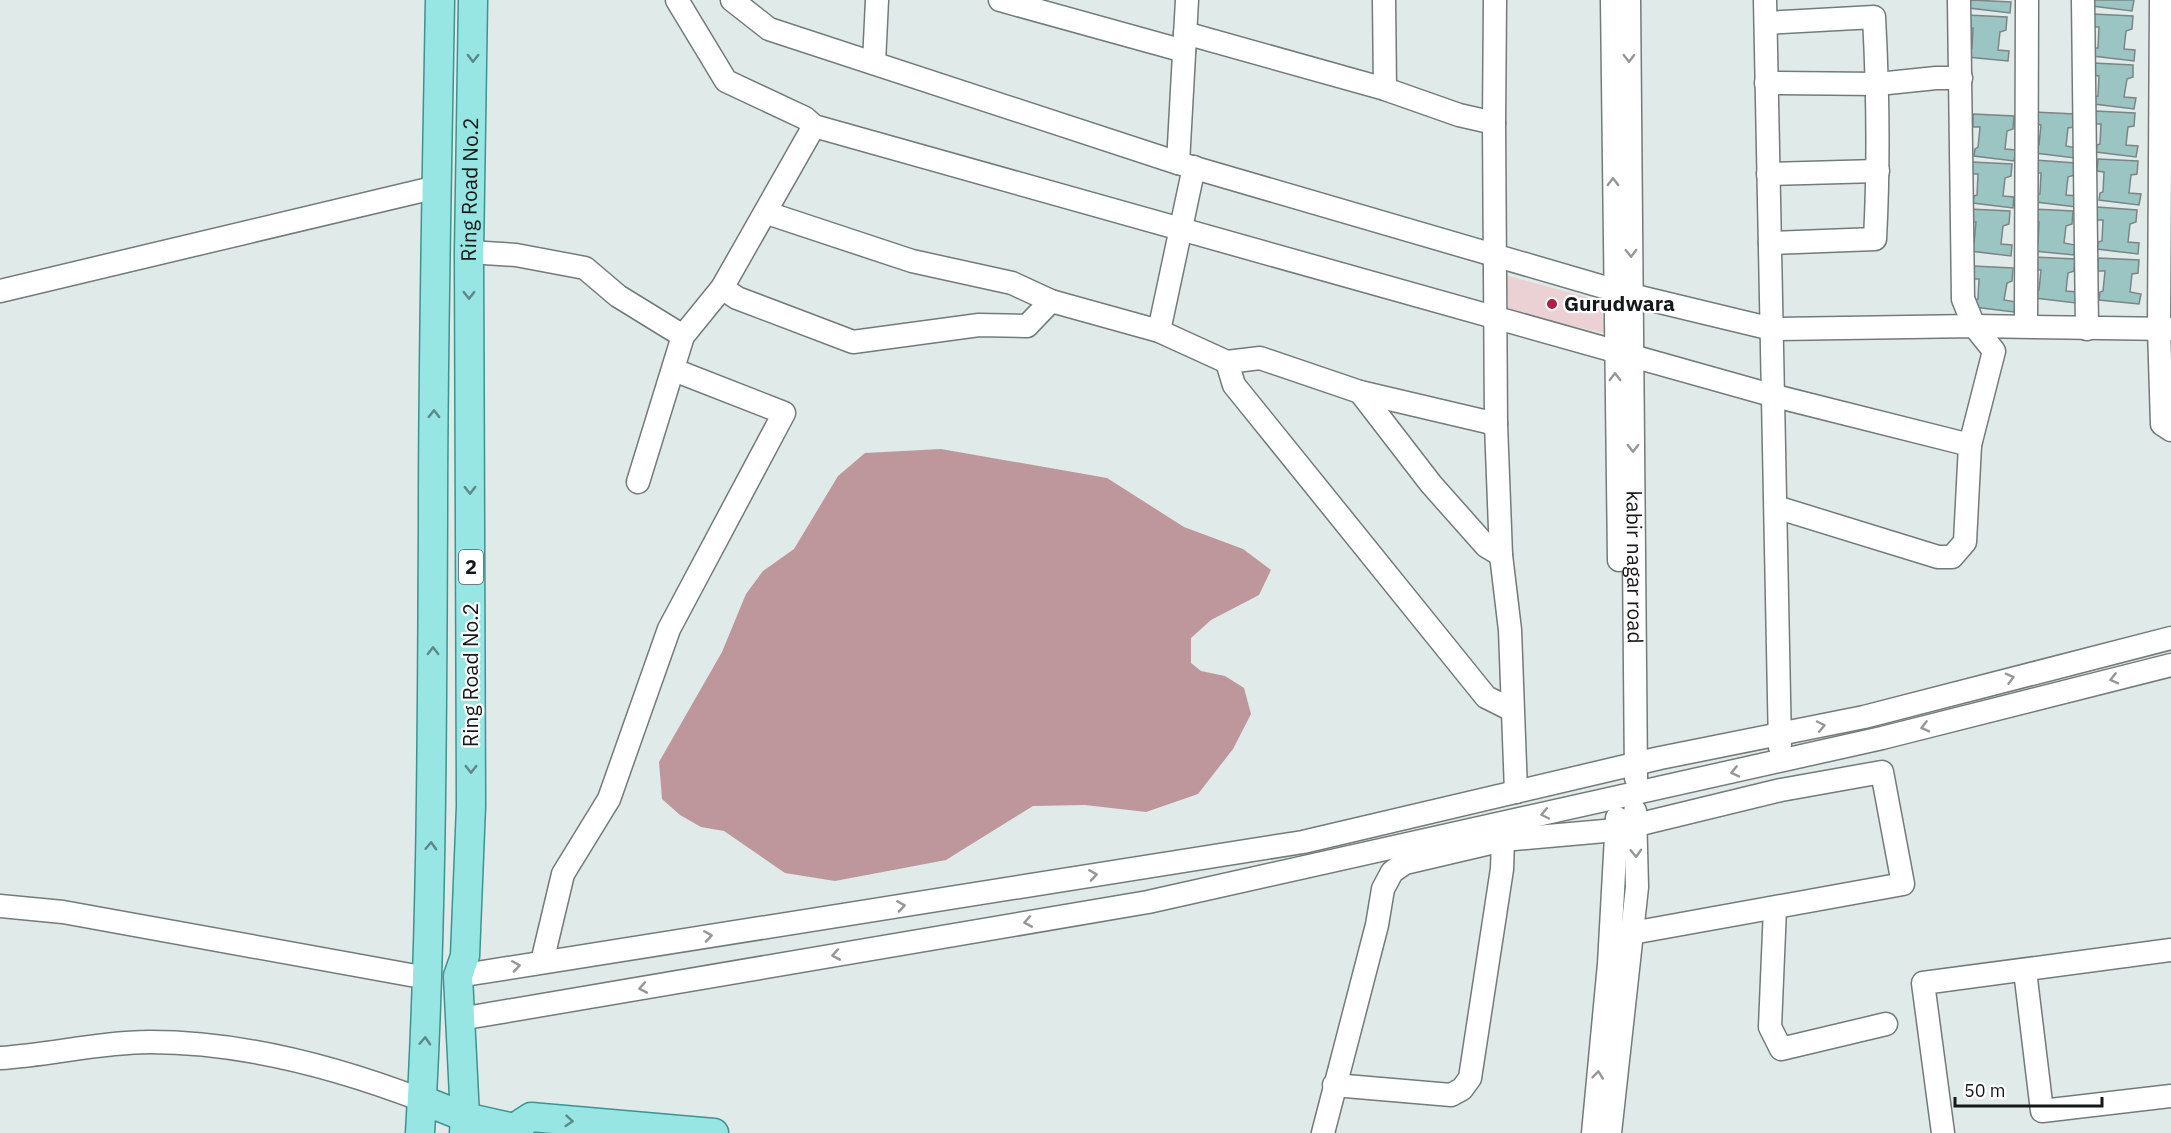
<svg xmlns="http://www.w3.org/2000/svg" width="2171" height="1133" viewBox="0 0 2171 1133" font-family="'IBM Plex Sans',sans-serif">
  <style>
    .green { fill: #ecd1d4 }
    .water { fill: #bd979b }
    .building { fill: #9ac5c3; stroke: #7c8584; stroke-width: 1.5 }
    .lines { fill: none; stroke-linecap: round; stroke-linejoin: round }
    .minor-casing { stroke: #727b7a; stroke-width: 25 }
    .major-casing { stroke: #3c9390; stroke-width: 31 }
    .minor { stroke: #fff; stroke-width: 22 }
    .major { stroke: #97e6e3; stroke-width: 28 }
    .oneway { stroke: #5c8988 }
    .oneway2 { stroke: #959797 }
    .poi-dot { fill: #b01e48; stroke: #fff; stroke-width: 2 }
    .labels { text-anchor: middle; stroke-width: 4.5; stroke-linejoin: round; paint-order: stroke }
    .shield { fill: #fff; stroke: #5a5d5d; stroke-width: 1.5 }
    .shield-label { font-size: 20px; font-weight: bold; fill: #141818 }
    .street-label { font-size: 21px; fill: #141818; stroke: #fff }
    .poi-label { font-size: 21px; font-weight: bold; fill: #141818; stroke: #fff; text-anchor: start }
  </style>
  <rect width="100%" height="100%" fill="#e0eae9"/>
  <!-- green -->
  <path class="green" d="M1505,275l96,26 3,32 -101,-22z"/>
  <!-- water -->
  <path class="water" d="M941,449l166,29 77,49 59,22 28,21 -12,25 -48,25 -20,18v25l10,8 24,5 19,12 7,26 -18,35 -35,45 -52,18 -61,-7 -52,1 -87,54 -111,21 -50,-8 -61,-42 -23,-4 -21,-12 -18,-16 -3,-37 63,-110 24,-58 17,-23 31,-22 44,-73 27,-23z"/>
  <!-- building -->
  <g class="building">
    <path d="M1973,0l38,2 -1,11 -41,-5 1,-7z"/>
    <path d="M2092,0h42l-2,11 -40,-5z"/>
    <path d="M2093,14l40,2 -1,13 -6,2 -2,18 11,1 -1,11 -41,-5 1,-8h4l1,-21h-7z"/>
    <path d="M1967,15l40,2 -1,13 -6,2 -2,18 11,1 -1,10 -41,-4 2,-7 3,-2 1,-20h-7z"/>
    <path d="M2093,63l40,2v12l-6,2 -3,18 12,1 -2,11 -40,-5 1,-7 3,-1 1,-20 -7,-1z"/>
    <path d="M2095,111l40,2 -1,13 -6,1 -2,18 12,1 -2,11 -40,-5 1,-7 3,-1 1,-20h-7z"/>
    <path d="M2034,112l41,2 -1,13 -6,1 -2,18 11,2 -2,10 -40,-5 1,-7 3,-1 2,-20 -8,-1z"/>
    <path d="M1973,114l41,2 -1,13 -6,2 -2,18 11,1 -2,11 -40,-5 1,-7 3,-2 2,-20h-7z"/>
    <path d="M2098,159l40,2 -1,13 -6,1 -2,18 12,1 -2,11 -40,-5 1,-7 3,-1 1,-20 -7,-1z"/>
    <path d="M2035,160l40,3 -1,12 -6,2 -2,18 11,1 -1,11 -40,-5 1,-7 3,-1 1,-21h-7z"/>
    <path d="M1972,162l40,2 -1,12 -6,2 -2,18 11,1 -1,11 -40,-5 1,-7 3,-1 1,-21h-7z"/>
    <path d="M2097,207l40,3 -1,12 -6,2 -2,18 11,1 -1,11 -41,-5 1,-7 4,-1 1,-21h-7z"/>
    <path d="M1969,209l41,2 -1,13 -6,2 -2,18 11,1 -1,11 -41,-5 1,-7 3,-1 2,-21h-7z"/>
    <path d="M2033,209l40,2 -1,13 -6,2 -2,17 11,2 -1,10 -40,-4v-8h4l1,-21h-7z"/>
    <path d="M2034,257l41,2 -1,12 -6,2 -2,18 11,1 -1,11 -41,-5 1,-7 3,-1 2,-20 -7,-1z"/>
    <path d="M2098,258l41,2 -1,13 -6,1 -2,18 11,2 -2,10 -40,-4 1,-8 3,-1 2,-20h-7z"/>
    <path d="M1973,266l40,2 -1,13 -5,2 -3,17 12,2 -2,10 -40,-5 1,-7 3,-1 1,-20h-7z"/>
  </g>
  <g class="lines">
    <defs>
      <g id="minor">
        <path d="M677,0l49,81 79,37 9,8 957,269 199,50"/>
        <path d="M732,0l37,29 409,134"/>
        <path d="M1000,0l184,51"/>
        <path d="M1187,0l-9,163 453,132 141,34 202,-3 197,3"/>
        <path d="M1384,0l1,89"/>
        <path d="M1612,0l7,560"/>
        <path id="s1" d="M1629,0l7,778"/>
        <path d="M1765,0l15,747"/>
        <path d="M2083,0l4,329"/>
        <path d="M2161,0l-2,329 3,95 9,6"/>
        <path d="M1766,23l108,-6c4,74 5,147 1,222l-105,4"/>
        <path d="M1185,33l200,56 74,26 35,8 2,301 5,131 9,75 6,162"/>
        <path d="M874,63l3,-63"/>
        <path d="M1766,83l112,1 58,-6h25"/>
        <path d="M1494,123l1,-123"/>
        <path d="M1768,174l110,-3"/>
        <path d="M767,213l145,48 100,22 39,18 108,30 68,31 33,-4 100,34 71,92 55,62 15,9"/>
        <path d="M469,252l47,3 69,13 33,28 65,40"/>
        <path d="M722,288l15,10 116,44 126,-17 48,1 24,-25"/>
        <path d="M0,291l437,-104"/>
        <path d="M2026,326l1,-326"/>
        <path d="M1159,331l35,-164"/>
        <path d="M1227,362l7,23 252,312 26,13"/>
        <path d="M1360,392l136,32"/>
        <path d="M638,482l45,-146 39,-48 92,-162"/>
        <path d="M1776,507l162,50h14l13,-15 5,-97 24,-94 -20,-25 -11,-27 -4,-299"/>
        <path d="M0,906l63,6 364,66"/>
        <path d="M1775,908l-5,119 11,22 105,-25"/>
        <path d="M542,962l21,-88 46,-75 60,-170 115,-216 -110,-43"/>
        <path d="M458,976l845,-134 357,-84 204,-41 307,-79"/>
        <path d="M2026,979l16,132 129,-15"/>
        <path d="M460,1019l688,-117 734,-164 289,-73"/>
        <path d="M0,1058c50,-3 100,-16 150,-16 93,0 186,25 272,58"/>
        <path d="M1334,1085l117,10 11,-6 8,-11 32,-209 1,-29 113,-10 165,-40 101,-18 21,112 -271,49"/>
        <path d="M1323,1133l54,-208 6,-36 9,-17 13,-9 98,-23"/>
        <path d="M1593,1133l16,-169 8,-146"/>
        <path d="M1610,1133l27,-246 -2,-76"/>
        <path d="M1943,1133l-20,-150 248,-33"/>
      </g>
      <g id="major">
        <path d="M422,1100l43,17 49,11 5,5"/>
        <path d="M514,1128l17,-11 183,16"/>
        <path d="M420,1133c12,-205 12,-410 13,-615 0,-173 4,-345 7,-518"/>
        <path id="s2" d="M464,1133l1,-16 -7,-141 7,-20 6,-150 -2,-554 4,-252"/>
      </g>
    </defs>
    <!-- minor casing -->
    <use href="#minor" class="minor-casing"/>
    <!-- major casing -->
    <use href="#major" class="major-casing"/>
    <!-- minor -->
    <use href="#minor" class="minor"/>
    <!-- major -->
    <use href="#major" class="major"/>
  </g>
  <!-- one-way arrows -->
  <defs><path id="oneway-chevron" d="M-2-3.5L2.5 0L-2 3.5" fill="none" stroke-width="1.6" stroke-linecap="round" stroke-linejoin="round" transform="scale(1.5)"/></defs>
  <g class="oneway">
    <use href="#oneway-chevron" transform="translate(473 58) rotate(91)"/>
    <use href="#oneway-chevron" transform="translate(469 295) rotate(90)"/>
    <use href="#oneway-chevron" transform="translate(434 414) rotate(-89)"/>
    <use href="#oneway-chevron" transform="translate(470 490) rotate(90)"/>
    <use href="#oneway-chevron" transform="translate(433 651) rotate(-90)"/>
    <use href="#oneway-chevron" transform="translate(471 769) rotate(90)"/>
    <use href="#oneway-chevron" transform="translate(431 846) rotate(-88)"/>
    <use href="#oneway-chevron" transform="translate(425 1041) rotate(-87)"/>
    <use href="#oneway-chevron" transform="translate(569 1121) rotate(5)"/>
  </g>
  <g class="oneway2">
    <use href="#oneway-chevron" transform="translate(1629 58) rotate(89)"/>
    <use href="#oneway-chevron" transform="translate(1613 182) rotate(-90)"/>
    <use href="#oneway-chevron" transform="translate(1631 253) rotate(89)"/>
    <use href="#oneway-chevron" transform="translate(1615 377) rotate(-90)"/>
    <use href="#oneway-chevron" transform="translate(1633 448) rotate(90)"/>
    <use href="#oneway-chevron" transform="translate(2010 678) rotate(-15)"/>
    <use href="#oneway-chevron" transform="translate(2114 679) rotate(166)"/>
    <use href="#oneway-chevron" transform="translate(1821 726) rotate(-12)"/>
    <use href="#oneway-chevron" transform="translate(1925 727) rotate(166)"/>
    <use href="#oneway-chevron" transform="translate(1735 772) rotate(167)"/>
    <use href="#oneway-chevron" transform="translate(1545 814) rotate(168)"/>
    <use href="#oneway-chevron" transform="translate(1636 853) rotate(88)"/>
    <use href="#oneway-chevron" transform="translate(1093 875) rotate(-9)"/>
    <use href="#oneway-chevron" transform="translate(901 906) rotate(-9)"/>
    <use href="#oneway-chevron" transform="translate(1028 922) rotate(170)"/>
    <use href="#oneway-chevron" transform="translate(708 936) rotate(-9)"/>
    <use href="#oneway-chevron" transform="translate(836 955) rotate(170)"/>
    <use href="#oneway-chevron" transform="translate(516 966) rotate(-9)"/>
    <use href="#oneway-chevron" transform="translate(643 988) rotate(170)"/>
    <use href="#oneway-chevron" transform="translate(1598 1075) rotate(-84)"/>
  </g>
  <!-- markers -->
  <circle class="poi-dot" cx="1552" cy="304" r="6"/>
  <g class="labels">
    <!-- shield labels -->
    <rect class="shield" x="459" y="550" width="24" height="34" rx="4.5"/>
    <g class="shield-label">
      <text x="471" y="574">2</text>
    </g>
    <!-- street labels -->
    <g class="street-label">
      <text dy="7" stroke="none"><textPath href="#s2" startOffset="945">Ring Road No.2</textPath></text>
      <text dy="7" stroke="none"><textPath href="#s1" startOffset="567">kabir nagar road</textPath></text>
      <text transform="translate(471 675) rotate(-90)" y="7">Ring Road No.2</text>
    </g>
    <!-- poi labels -->
    <g class="poi-label">
      <text x="1564" y="311">Gurudwara</text>
    </g>
  </g>
  <!-- scale -->
  <path d="M1955 1097v9h147v-9" fill="none" stroke="#141818" stroke-width="3"/>
  <text x="1964" y="1097" font-size="18" fill="#141818" stroke="#ffffff" stroke-width="4.5" paint-order="stroke">50 m</text>
</svg>
